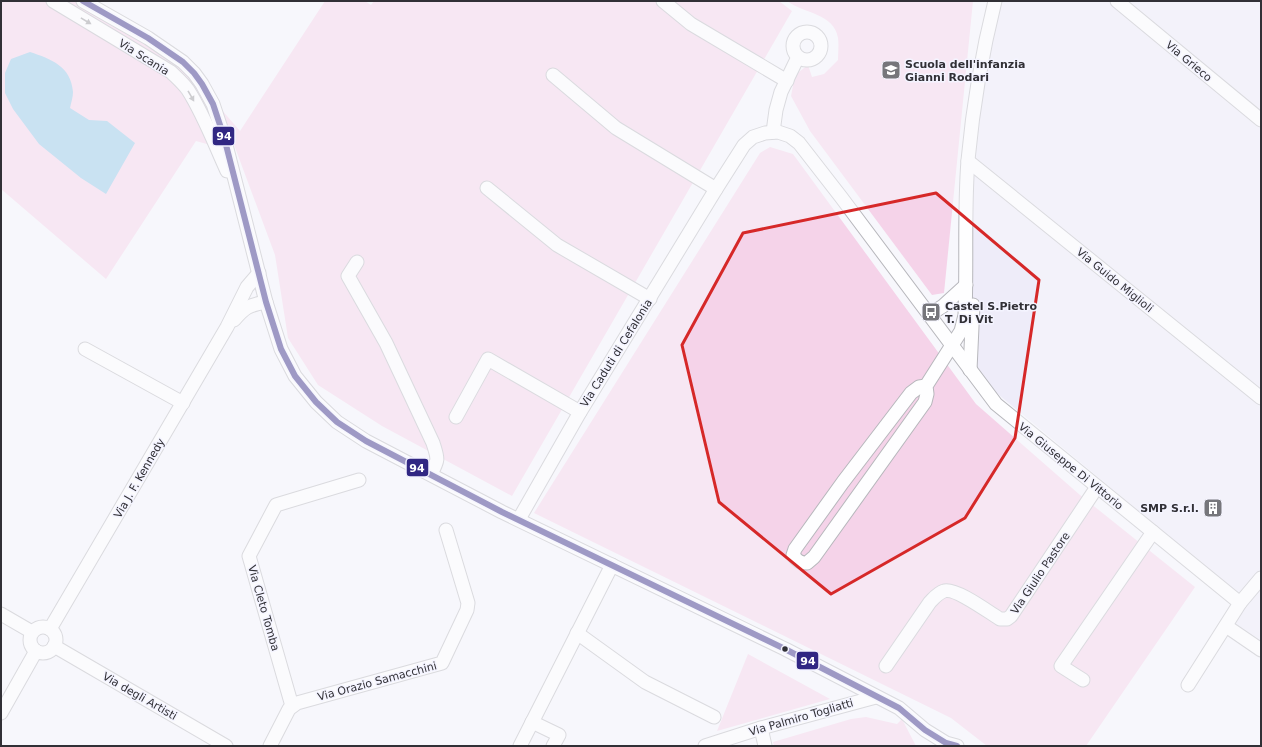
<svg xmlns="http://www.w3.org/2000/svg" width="1262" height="747" viewBox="0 0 1262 747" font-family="'DejaVu Sans',sans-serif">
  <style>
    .built { fill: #eeecf9 }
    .green { fill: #f5d3e9 }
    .water { fill: #90c7e6 }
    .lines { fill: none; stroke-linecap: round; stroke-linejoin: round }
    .minor-casing { stroke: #b7b7bc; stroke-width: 15 }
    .minor { stroke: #fefeff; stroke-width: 13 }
    .bus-1-casing { stroke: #f4f4ff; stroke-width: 9 }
    .bus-1 { stroke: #312783; stroke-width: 6 }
    .oneway { fill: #98979a }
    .marked { fill: none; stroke: #d62828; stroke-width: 3; stroke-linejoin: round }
    .bus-dot { fill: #313036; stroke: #f4f4ff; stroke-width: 1.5 }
    .labels { text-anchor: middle; stroke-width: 3; stroke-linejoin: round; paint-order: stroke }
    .street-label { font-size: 11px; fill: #313036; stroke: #f4f4ff }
    .poi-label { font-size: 11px; font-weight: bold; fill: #313036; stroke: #f4f4ff; text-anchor: start }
    .line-badge { stroke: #f4f4ff; stroke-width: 1.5 }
    .badge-label { font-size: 11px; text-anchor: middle; font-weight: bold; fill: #fff }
  </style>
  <rect width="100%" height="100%" fill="#f7f7fc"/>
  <!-- built -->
  <path class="built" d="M1000,1h261v648l-34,-24 19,-25 -271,-225 -4,-88 -2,-109 13,-116z"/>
  <!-- green -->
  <g class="green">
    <path d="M1,1h73l115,71 51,59 85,-130h40l6,4 3,-4h405l13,10 -280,485 -130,-70 -64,-41 -30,-47 -13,-83 -42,-113 -5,8 -32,-9 -90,138 -105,-90z"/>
    <path d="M787,1h186l-29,292 -12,2 -122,-164 -19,-35 4,-21 13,-10 4,12 12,-3 14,-14c0,-7 1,-15 0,-22 -4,-25 -34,-24 -51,-37z"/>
    <path d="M770,147l23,7 183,250 104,91 115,92 -109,159h-99l-36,-28 -417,-205 226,-360z"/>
    <path d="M748,654l82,45 -113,32z"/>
    <path d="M866,717l31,7 5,-5 14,27h-142l-1,-4 78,-23z"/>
  </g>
  <!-- water -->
  <path class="water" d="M30,52c21,7 41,14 43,40 0,5 -2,11 -3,16l19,12 18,1 28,22 -29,51 -25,-16 -42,-34 -26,-35 -8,-16v-20l6,-14z"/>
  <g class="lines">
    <defs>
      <g id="minor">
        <path d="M53,1l118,71c6,6 12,11 17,18 16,25 27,55 39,81"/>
        <path d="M83,1l65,37 35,24 11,11 8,11 11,20 11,33 42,165 15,47 14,27 21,26 21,20 29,19 136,71 283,137 114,59 26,22 21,13 11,3"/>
        <path d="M663,1l28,23 96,57"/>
        <path d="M1117,1l144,119"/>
        <circle cx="807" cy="46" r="14"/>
        <path d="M553,75l63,53 100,61"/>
        <path d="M773,132l3,-22 5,-18 17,-35"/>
        <path d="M968,161l293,237"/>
        <path d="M487,188l70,57 93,54"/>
        <path d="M357,262l-9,14 38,67 47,100c5,16 6,16 -2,31"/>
        <path d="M929,315l14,-9 23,-21"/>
        <path d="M234,320c11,-13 15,-15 32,-18"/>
        <path d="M85,349l98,54"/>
        <path d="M970,370l3,-65"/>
        <path d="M926,386l-7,1 -8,6 -68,89 -48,67 -2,6c4,6 7,8 14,8l7,-6 111,-155 2,-8 -1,-8 35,-55 4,-16c2,-52 -1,-104 3,-155 5,-54 14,-107 27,-159"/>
        <path d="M456,417l32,-58 92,53"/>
        <path d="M519,519l61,-107 136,-223 28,-44 9,-8 12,-4 13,-1 12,4 9,7 42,54 155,207 244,199 21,-25"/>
        <path d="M1,614l31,18"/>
        <path d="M1226,626l35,24"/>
        <circle cx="43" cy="640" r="13"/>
        <path d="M50,629l177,-302 20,-40 12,-14"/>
        <path d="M577,633l68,49 69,35"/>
        <path d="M54,646l172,100"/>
        <path d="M886,666l44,-64c4,-4 8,-9 14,-11 11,-4 46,22 56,28h7l4,-3 86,-129"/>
        <path d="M1083,680l-22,-14 92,-134"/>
        <path d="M1188,685l52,-82"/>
        <path d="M292,706l-43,-150 27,-51 83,-25"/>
        <path d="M1,713l35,-62"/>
        <path d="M532,722l27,13 -6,11"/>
        <path d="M761,728l4,18"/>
        <path d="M270,746l19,-37 8,-6 145,-40 25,-53 1,-7 -22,-73"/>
        <path d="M520,746l92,-181"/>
        <path d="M705,746l56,-18 115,-31"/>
      </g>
    </defs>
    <!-- minor casing -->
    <use href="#minor" class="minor-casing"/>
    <!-- minor -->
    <use href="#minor" class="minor"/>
    <defs>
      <path id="bus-1" d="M83,1l65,37 35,24 11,11 8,11 11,20 11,33 42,165 15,47 14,27 21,26 21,20 29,19 136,71 283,137 114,59 26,22 21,13 11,3"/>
    </defs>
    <!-- bus-1 casing -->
    <use href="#bus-1" class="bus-1-casing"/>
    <!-- bus-1 -->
    <use href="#bus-1" class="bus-1"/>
  </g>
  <!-- one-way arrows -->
  <defs><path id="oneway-solid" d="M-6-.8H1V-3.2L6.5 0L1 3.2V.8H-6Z"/></defs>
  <g class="oneway">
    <use href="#oneway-solid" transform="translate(86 21) rotate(31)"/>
    <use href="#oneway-solid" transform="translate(191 96) rotate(60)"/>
  </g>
  <!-- marked area -->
  <path d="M0 0H1262V747H0ZM936,193l103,87 -24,158 -50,80 -134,76 -112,-92 -37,-157 61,-112z" fill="#f7f7fc" fill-opacity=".55" fill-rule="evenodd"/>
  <path class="marked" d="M936,193l103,87 -24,158 -50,80 -134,76 -112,-92 -37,-157 61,-112z"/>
  <!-- icons -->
  <defs>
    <symbol id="school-square" viewBox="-11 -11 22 22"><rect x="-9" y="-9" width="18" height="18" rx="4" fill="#76767b" stroke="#f4f4ff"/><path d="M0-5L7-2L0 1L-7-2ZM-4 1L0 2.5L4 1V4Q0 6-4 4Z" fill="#fff"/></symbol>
    <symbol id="bus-square" viewBox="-11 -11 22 22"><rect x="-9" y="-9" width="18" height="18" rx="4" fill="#76767b" stroke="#f4f4ff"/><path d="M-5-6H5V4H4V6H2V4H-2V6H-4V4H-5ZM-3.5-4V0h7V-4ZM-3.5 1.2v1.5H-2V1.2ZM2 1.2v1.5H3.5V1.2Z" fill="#fff"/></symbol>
    <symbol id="building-square" viewBox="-11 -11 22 22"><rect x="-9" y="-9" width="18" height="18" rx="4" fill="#76767b" stroke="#f4f4ff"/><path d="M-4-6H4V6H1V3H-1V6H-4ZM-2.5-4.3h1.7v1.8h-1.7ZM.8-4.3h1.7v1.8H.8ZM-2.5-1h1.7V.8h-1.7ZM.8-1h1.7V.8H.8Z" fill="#fff"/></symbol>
  </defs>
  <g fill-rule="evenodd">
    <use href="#school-square" x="880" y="59" width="22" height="22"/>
    <use href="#bus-square" x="920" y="301" width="22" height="22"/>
    <use href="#building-square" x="1202" y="497" width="22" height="22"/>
  </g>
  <!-- markers -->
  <circle class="bus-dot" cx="785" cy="649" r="3.5"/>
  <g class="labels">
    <!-- street labels -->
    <g class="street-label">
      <text transform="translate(144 57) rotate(32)" y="4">Via Scania</text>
      <text transform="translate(1189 61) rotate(40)" y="4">Via Grieco</text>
      <text transform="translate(1115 280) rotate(39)" y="4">Via Guido Miglioli</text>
      <text transform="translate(616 353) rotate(-58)" y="4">Via Caduti di Cefalonia</text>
      <text transform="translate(1071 466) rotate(39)" y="4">Via Giuseppe Di Vittorio</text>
      <text transform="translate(139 478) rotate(-60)" y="4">Via J. F. Kennedy</text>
      <text transform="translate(1040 573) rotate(-56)" y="4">Via Giulio Pastore</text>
      <text transform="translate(264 608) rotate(74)" y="4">Via Cleto Tomba</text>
      <text transform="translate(377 681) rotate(-15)" y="4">Via Orazio Samacchini</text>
      <text transform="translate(140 696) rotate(30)" y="4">Via degli Artisti</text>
      <text transform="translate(801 717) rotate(-16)" y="4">Via Palmiro Togliatti</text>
    </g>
    <!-- poi labels -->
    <g class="poi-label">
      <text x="905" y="68">Scuola dell'infanzia<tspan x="905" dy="13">Gianni Rodari</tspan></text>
      <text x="945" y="310">Castel S.Pietro<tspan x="945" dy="13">T. Di Vit</tspan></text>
      <text x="1199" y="512" text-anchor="end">SMP S.r.l.</text>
    </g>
  </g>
  <g class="line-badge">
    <rect x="212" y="126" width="23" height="20" rx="4" fill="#312783"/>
    <rect x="406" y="458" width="23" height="19" rx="4" fill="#312783"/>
    <rect x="796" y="651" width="23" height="19" rx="4" fill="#312783"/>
  </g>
  <g class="badge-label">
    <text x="224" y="140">94</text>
    <text x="417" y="472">94</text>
    <text x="808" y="665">94</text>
  </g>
  <!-- border -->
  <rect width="1262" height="747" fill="none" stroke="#313036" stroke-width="4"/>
</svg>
